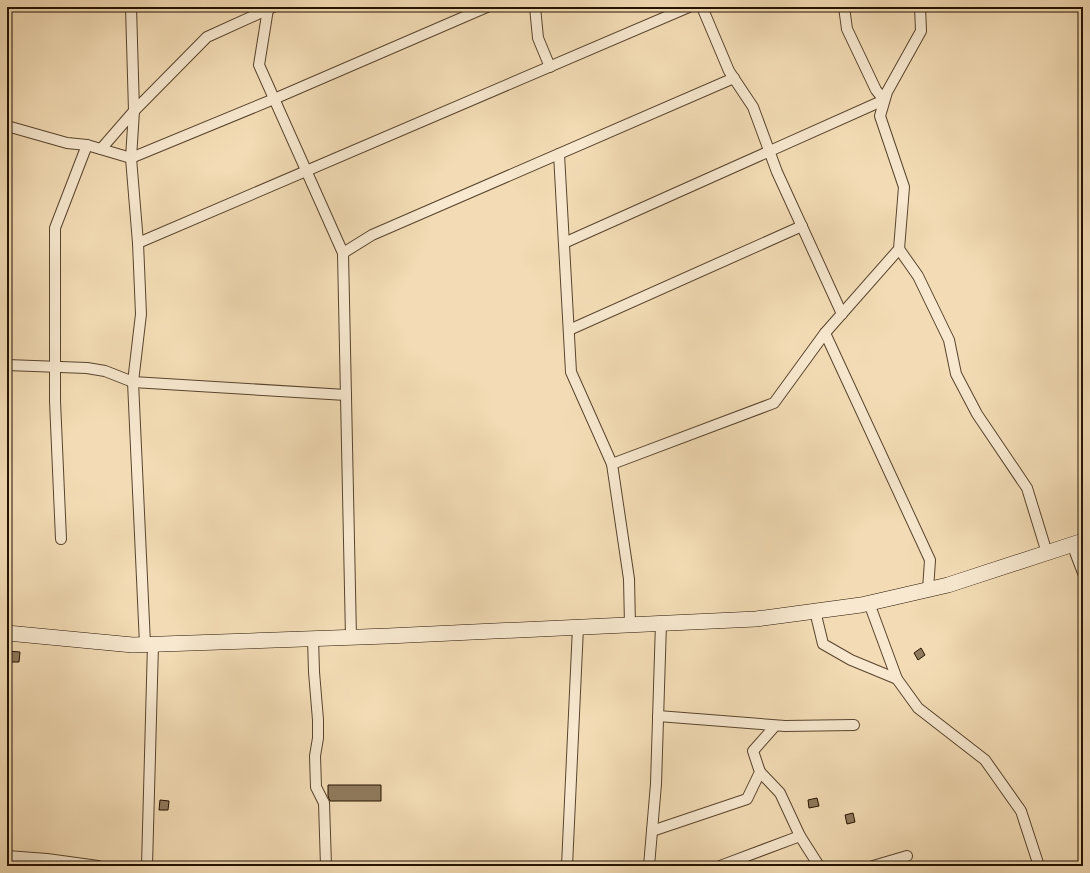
<svg xmlns="http://www.w3.org/2000/svg" width="1090" height="873" viewBox="0 0 1090 873" font-family="'Old Standard TT',serif">
  <style>
    .building { fill: #907b5e; stroke: #251200 }
    .lines { fill: none; stroke-linecap: round; stroke-linejoin: round }
    .street-casing { stroke: #58442d; stroke-width: 12 }
    .secondary-casing { stroke: #251200; stroke-width: 16 }
    .street { stroke: #f7e8cf; stroke-width: 10 }
    .secondary { stroke: #f7e8cf; stroke-width: 15 }
  </style>
  <rect width="100%" height="100%" fill="#f3dcb5"/>
  <filter id="stains"><feTurbulence type="fractalNoise" baseFrequency=".005" numOctaves="4"/><feColorMatrix values="0 0 0 0 .2 0 0 0 0 .09 0 0 0 0 .02 0 0 0 .5 -.17"/></filter>
  <radialGradient id="worn" r=".72"><stop offset=".6" stop-color="#630" stop-opacity="0"/><stop offset="1" stop-color="#630" stop-opacity=".3"/></radialGradient>
  <!-- building -->
  <g class="building">
    <path d="M921,648l4,7 -7,5 -4,-7z"/>
    <path d="M7,651l13,1 -1,10h-12z"/>
    <path d="M328,785h53v16h-51l-2,-5z"/>
    <path d="M817,798l2,8 -10,2 -1,-8z"/>
    <path d="M160,800l9,1 -1,9h-9z"/>
    <path d="M853,813l2,9 -8,2 -2,-9z"/>
  </g>
  <g class="lines">
    <defs>
      <g id="street">
        <path d="M131,7l3,104 -3,47 7,85 3,71 -8,68 12,262"/>
        <path d="M535,7l3,31 12,29"/>
        <path d="M702,7l27,64 24,36 24,65 65,142"/>
        <path d="M268,9l-9,56 84,188 8,384"/>
        <path d="M7,126l60,17 20,2 44,13 143,-59 213,-92"/>
        <path d="M101,149l33,-38 73,-74 66,-30"/>
        <path d="M559,154l12,218 41,92"/>
        <path d="M138,243l551,-236"/>
        <path d="M564,243l320,-143 -8,-10 -29,-61 -3,-22"/>
        <path d="M899,249l19,27 31,64 7,34 21,40 50,74 20,65"/>
        <path d="M343,253l29,-18 362,-157"/>
        <path d="M569,330l233,-104"/>
        <path d="M825,333l105,227 -2,30"/>
        <path d="M7,365l80,3 18,3 28,11 213,13"/>
        <path d="M61,539l-6,-138v-173l32,-83"/>
        <path d="M1072,544l11,29"/>
        <path d="M869,603l28,76"/>
        <path d="M815,611l8,33 28,16 46,19 21,29 67,52 36,51 18,55"/>
        <path d="M630,625l-1,-46 -17,-115 162,-61 51,-70 74,-84 5,-62 -24,-71 7,-24 34,-61 -1,-24"/>
        <path d="M313,638l1,34 4,48v18l-3,18 1,31 8,16 2,63"/>
        <path d="M658,716l127,10 69,-1"/>
        <path d="M760,772l20,21 20,43 19,30"/>
        <path d="M652,831l95,-32 13,-27 -7,-21 22,-25"/>
        <path d="M7,856l40,3 51,7"/>
        <path d="M147,866l6,-222"/>
        <path d="M567,866l11,-239"/>
        <path d="M649,866l7,-82 5,-161"/>
        <path d="M720,866l80,-30"/>
        <path d="M873,866l34,-10"/>
      </g>
      <path id="secondary" d="M7,633l126,12 255,-9 368,-17 105,-14 87,-20 135,-44"/>
    </defs>
    <!-- street casing -->
    <use href="#street" class="street-casing"/>
    <!-- secondary casing -->
    <use href="#secondary" class="secondary-casing"/>
    <!-- street -->
    <use href="#street" class="street"/>
    <!-- secondary -->
    <use href="#secondary" class="secondary"/>
  </g>
  <!-- margin -->
  <rect width="1090" height="873" fill="none" stroke="#f3dcb5" stroke-width="24"/>
  <rect x="8" y="8" width="1074" height="857" fill="none" stroke="#251200" stroke-width="2"/>
  <rect x="12" y="12" width="1066" height="849" fill="none" stroke="#251200"/>
  <rect width="100%" height="100%" filter="url(#stains)"/>
  <rect width="100%" height="100%" fill="url(#worn)"/>
</svg>
